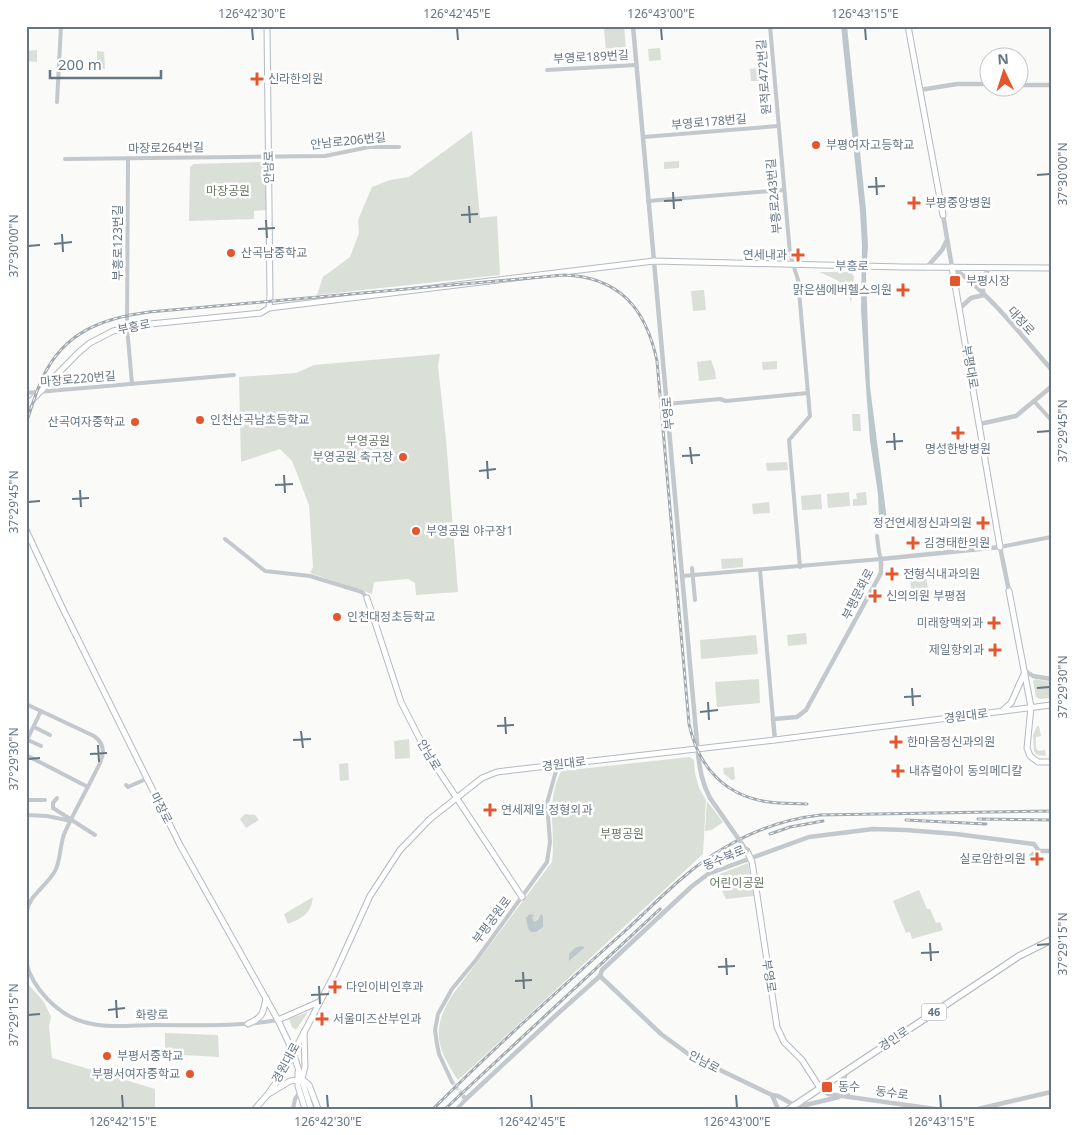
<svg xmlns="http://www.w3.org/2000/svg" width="1077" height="1135" viewBox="0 0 1077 1135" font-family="'Noto Sans','Noto Sans KR',sans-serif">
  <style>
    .green { fill: #dadfd7 }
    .water { fill: #bbc7cb }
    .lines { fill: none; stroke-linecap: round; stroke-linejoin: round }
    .minor-tunnel { stroke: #d5d9db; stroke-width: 4; stroke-dasharray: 4 2; stroke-linecap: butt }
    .secondary-casing { stroke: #b3babf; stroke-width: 7 }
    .primary-casing { stroke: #b5babe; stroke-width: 8 }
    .minor { stroke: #c3c8cc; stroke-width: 4 }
    .tertiary { stroke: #c3c8cc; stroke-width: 4.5 }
    .secondary { stroke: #fff; stroke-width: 5 }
    .primary { stroke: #fff; stroke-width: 5.5 }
    .rail-casing { stroke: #a2aab0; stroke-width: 3 }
    .rail { stroke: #fff; stroke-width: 1; stroke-dasharray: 4; stroke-linecap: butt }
    .tertiary-bridge { stroke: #c3c8cc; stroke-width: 4.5 }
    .ticks { fill: none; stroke: #657683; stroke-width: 2 }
    .poi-dot { fill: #e4572e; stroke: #fff; stroke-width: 2 }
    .labels { text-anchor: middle; stroke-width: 5; stroke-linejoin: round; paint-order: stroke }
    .shield { fill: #fff; stroke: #939fa8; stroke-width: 1 }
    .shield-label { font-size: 11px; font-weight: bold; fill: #657683 }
    .street-label { font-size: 12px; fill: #657683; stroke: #fff }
    .poi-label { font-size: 12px; fill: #657683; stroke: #fff; text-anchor: start }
    .park-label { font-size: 12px; fill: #687a64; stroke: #fff }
    .neatline { fill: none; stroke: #657683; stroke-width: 2 }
    .ticks-label { font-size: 12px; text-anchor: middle; fill: #657683 }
  </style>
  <rect width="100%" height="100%" fill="#fafaf8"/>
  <!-- green -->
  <g class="green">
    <path d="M608,26h16l3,34 -20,2 -3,-32z"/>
    <path d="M768,45l2,36h-19l-1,-12 11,-1 -2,-22z"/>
    <path d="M660,48l1,12 -12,1 -1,-12z"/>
    <path d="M37,50v12l-11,-1v-10z"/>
    <path d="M97,51l7,1 1,17 -8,-1z"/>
    <path d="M472,131l8,87 17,-2 3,59 -183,20 6,-18 27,-20 9,-24 -1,-13 14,-33 18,-7 19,-3z"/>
    <path d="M679,161v7l-15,1v-7z"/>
    <path d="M263,162l3,2 1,46 -13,1v8l-65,2 1,-54 4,-3z"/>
    <path d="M819,272h32l3,5 -3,26c-4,-21 -14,-23 -32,-31z"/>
    <path d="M704,290l2,20 -13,1 -2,-20z"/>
    <path d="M440,354l-2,12 8,73 12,153 -42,3 -1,-12 -7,-4 -34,3 -2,12 -62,-21 3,-6 -4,-62 -17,-44 -12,-12 -39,13 -2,-85 57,-4 18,-8z"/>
    <path d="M711,360l4,11 1,8 -17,2 -2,-19z"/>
    <path d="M777,361v8l-14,1 -1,-8z"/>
    <path d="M852,414h8l1,17h-8z"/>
    <path d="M787,462l1,8 -21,1 -1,-8z"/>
    <path d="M849,492l1,14 -22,2 -1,-14z"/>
    <path d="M866,492l1,13 -14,1v-7h4l-1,-6z"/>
    <path d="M821,494l1,15 -20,1 -1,-14z"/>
    <path d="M769,502l1,11 -17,1 -1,-10z"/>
    <path d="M743,558v9l-21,2 -1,-10z"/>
    <path d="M926,576l3,18 -17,3 -2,-20z"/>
    <path d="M806,633l1,11 -19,2 -1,-11z"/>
    <path d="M756,635l2,19 -57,5 -1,-19z"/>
    <path d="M759,679l1,24 -43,4 -2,-25z"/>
    <path d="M1035,679l16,3v16l-11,1 -4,-2 -3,-16z"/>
    <path d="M1037,726h2l2,10 -5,1v11l2,3 7,-1 1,6 -8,-1 -4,-3 -1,-17z"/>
    <path d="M409,739l1,19 -15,1 -1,-18z"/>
    <path d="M690,757l4,3 1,13 4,15 7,12 -3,54 -245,226c-21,-32 -27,-49 -7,-83l101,-135c4,-34 -7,-56 9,-91z"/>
    <path d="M348,763l1,17 -9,1 -1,-17z"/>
    <path d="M734,767l1,12 -3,1 -8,-6 -1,-6z"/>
    <path d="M707,801l16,21 -11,8 -7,1z"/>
    <path d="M245,814l10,1 4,5 -13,8 -6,-9z"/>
    <path d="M748,863l6,33 -28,3 -11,-23z"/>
    <path d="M919,890l8,19h3l6,14 4,-1 3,8 -31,9 -2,-7 -4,1 -13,-32z"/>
    <path d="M313,897c-2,17 -11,21 -25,27l-4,-10z"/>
    <path d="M26,982l18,20 7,15 -2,9 3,32 103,31v20h-129z"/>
    <path d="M308,1012l-12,18 -4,-3 -3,-8z"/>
    <path d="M165,1033l53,2 1,22 -54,-3z"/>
  </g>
  <!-- water -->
  <g class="water">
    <path d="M841,26h6l19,184 2,36 -2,30 4,111 17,133h-8l-1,-26 -8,-53 -4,-53 -5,-78 1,-64 -2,-35z"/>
    <path d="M530,914l4,1 -2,3 2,4 4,-2 3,-6 2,2v11l-7,5h-5l-3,-4 -2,-10z"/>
    <path d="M581,946l3,1v1l-15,13v-7l6,-6z"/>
  </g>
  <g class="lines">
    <!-- minor-tunnel -->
    <path class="minor-tunnel" d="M452,1082l12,15"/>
    <defs>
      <g id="secondary">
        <path d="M267,26l3,270 -1,12"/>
        <path d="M908,26l35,189"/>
        <path d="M952,267l48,280"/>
        <path d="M26,406l53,-54 11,-9 23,-12 27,-6 121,-12 8,-5 385,-47 248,6 149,1"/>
        <path d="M26,530l35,75 119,240 98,175 15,32 18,57"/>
        <path d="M1009,591l22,116 -4,41 3,8 8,6h13"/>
        <path d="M367,598l34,104 26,51 95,144"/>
        <path d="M1002,711l9,-8 13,-29"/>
        <path d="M747,851l5,11 25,165 7,15 18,18 18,28"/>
        <path d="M278,1020l41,-18"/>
        <path d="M248,1024c15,-7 15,-10 18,-26"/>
        <path d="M298,1072v14l7,23"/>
        <path d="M302,1078l3,-11 -1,-35"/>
        <path d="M302,1079l7,6 9,24"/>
        <path d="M270,1093l20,-12 10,-1"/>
        <path d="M255,1109l13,-15 16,-23 51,-98 35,-77 30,-46 30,-31 52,-41 15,-6 16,-2 262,-30 276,-35"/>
      </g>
      <path id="primary" d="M789,1109l230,-153 32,-16"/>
    </defs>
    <!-- secondary casing -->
    <use href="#secondary" class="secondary-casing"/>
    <!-- primary casing -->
    <use href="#primary" class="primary-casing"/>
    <!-- minor -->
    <g class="minor">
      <path d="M770,26l18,205 2,23 8,26 12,136 -21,24 11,127"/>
      <path d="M547,70l89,-5"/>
      <path d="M57,102l4,-76"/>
      <path d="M643,137l135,-11"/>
      <path d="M128,158l-1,169 5,57"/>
      <path d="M65,159l260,-3 44,-9h30"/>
      <path d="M648,201l136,-11"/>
      <path d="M26,393l208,-18"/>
      <path d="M1034,401l17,19"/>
      <path d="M667,404l53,-5 6,2 82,-8"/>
      <path d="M225,539l40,32 45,5 52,16 5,6"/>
      <path d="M1000,547l51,-10"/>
      <path d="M692,568l3,32"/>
      <path d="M760,570l13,149"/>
      <path d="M682,576l199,-17 -2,-7 -2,-16"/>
      <path d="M26,704l68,32c10,7 11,16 6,27 -11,23 -24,45 -35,69 -5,11 -4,25 -9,37 -8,17 -26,24 -30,44"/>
      <path d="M34,727l16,8"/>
      <path d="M28,740l13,6"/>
      <path d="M26,742l15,-31"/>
      <path d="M26,755l62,32"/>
      <path d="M126,785l2,2 18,-8"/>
      <path d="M57,798l-4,5v5l42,27"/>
      <path d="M26,800h19"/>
      <path d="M26,815l21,1 24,5"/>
      <path d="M26,962c6,26 32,53 58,60 23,7 49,3 72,3 41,0 82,2 122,-5"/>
      <path d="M452,1082l-13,-28 -2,-10 -2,-14 3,-16 14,-25 24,-29 71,-98 3,-20 -3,-39 11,-39"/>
      <path d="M293,1109l2,-10 5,-7"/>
      <path d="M457,1109l9,-10"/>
    </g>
    <!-- tertiary -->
    <g class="tertiary">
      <path d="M633,26l65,728c2,16 4,29 12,44"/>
      <path d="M1020,85h31"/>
      <path d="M920,90l37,-6h33"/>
      <path d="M943,215l9,52c38,27 68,67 99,102"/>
      <path d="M927,267l15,-17 5,-10"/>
      <path d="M959,309l12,-11 13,-3c-3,-11 -2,-20 7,-28"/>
      <path d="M980,424l36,-8 35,-29"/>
      <path d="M1024,670l9,6 18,3"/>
      <path d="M775,740l-2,-21 24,-2 9,-7 75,-137v-14l119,-12 9,44"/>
      <path d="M1031,856l8,-5h12"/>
      <path d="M600,976l61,58 30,22 81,39 6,1 16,9"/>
      <path d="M846,1070l-3,18 6,9"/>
      <path d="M820,1088l8,6 107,15"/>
      <path d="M772,1095l6,14"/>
      <path d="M464,1097l2,2 87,-81 47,-42 2,-6 89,-83 17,-13 8,-3 93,-34 64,-8 33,1 50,4 78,10 5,7"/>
      <path d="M793,1108l46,-11"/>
      <path d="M978,1109l73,-17"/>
    </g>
    <!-- secondary -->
    <use href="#secondary" class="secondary"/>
    <!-- primary -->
    <use href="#primary" class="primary"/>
    <defs>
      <g id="rail">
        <path d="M26,424c5,-16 10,-32 17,-47 21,-45 60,-59 106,-65l415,-37c56,2 82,34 93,86l32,363c9,42 35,72 80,78 12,2 26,1 38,2"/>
        <path d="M978,819l73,1"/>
        <path d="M906,820l80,4"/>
        <path d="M770,834l20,-7 33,-6"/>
        <path d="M433,1109c62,-62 127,-120 192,-178 32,-29 62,-62 99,-83 30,-18 62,-29 96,-33l231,-4"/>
        <path d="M445,1109l215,-200"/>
      </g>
    </defs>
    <!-- rail casing -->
    <use href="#rail" class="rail-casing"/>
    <!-- rail -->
    <use href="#rail" class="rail"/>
    <!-- tertiary-bridge -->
    <path class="tertiary-bridge" d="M710,798l37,53"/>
  </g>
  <!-- ticks -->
  <path class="ticks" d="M252,28l1,12M457,28l1,12M661,28l1,12M865,28l1,12M1037,175l13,-1M876,177l1,18M868,187l17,-1M673,192l1,17M664,201l18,-1M469,206l1,17M461,215l17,-1M266,220l1,18M258,229l17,-1M62,234l1,18M54,244l18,-2M28,246l12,-1M1037,432l13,-1M894,433l1,17M886,442l17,-1M690,447l2,17M682,456l18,-1M487,461l1,18M479,471l17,-2M284,475l1,18M275,485l18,-1M80,490l1,17M72,499l17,-1M28,502l12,-1M912,688l1,18M1037,688l13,-1M904,697l17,-1M708,702l1,18M700,712l18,-2M505,717l1,17M497,726l17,-1M301,731l2,17M293,740l18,-1M98,745l1,17M90,754l17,-1M28,759l12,-1M930,943l1,18M1037,945l13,-1M921,953l18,-1M726,958l1,17M718,967l17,-1M523,972l1,17M515,981l17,-1M319,986l1,18M311,995l18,-1M116,1000l1,18M108,1010l17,-2M28,1015l12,-1M122,1095l1,13M327,1095l1,13M531,1095l1,13M736,1095l1,13M940,1095l1,13"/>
  <!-- markers -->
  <g class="poi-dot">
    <path d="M254.5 71.5h5v5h5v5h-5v5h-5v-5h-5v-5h5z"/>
    <circle cx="816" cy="145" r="5"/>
    <path d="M911.5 195.5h5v5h5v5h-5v5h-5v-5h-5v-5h5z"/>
    <circle cx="231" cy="253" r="5"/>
    <path d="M795.5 247.5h5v5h5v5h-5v5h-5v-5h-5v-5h5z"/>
    <rect x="949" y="275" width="12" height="12" rx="2.5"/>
    <path d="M900.5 282.5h5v5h5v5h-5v5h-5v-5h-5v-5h5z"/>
    <circle cx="200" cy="420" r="5"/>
    <circle cx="135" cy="422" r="5"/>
    <path d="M955.5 425.5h5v5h5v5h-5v5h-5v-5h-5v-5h5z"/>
    <circle cx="403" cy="457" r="5"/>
    <path d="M980.5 515.5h5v5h5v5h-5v5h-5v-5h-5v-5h5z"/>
    <circle cx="416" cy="531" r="5"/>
    <path d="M910.5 535.5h5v5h5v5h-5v5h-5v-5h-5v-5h5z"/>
    <path d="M889.5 566.5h5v5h5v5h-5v5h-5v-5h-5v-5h5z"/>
    <path d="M872.5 588.5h5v5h5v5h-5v5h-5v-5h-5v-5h5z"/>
    <circle cx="337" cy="617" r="5"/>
    <path d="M991.5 615.5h5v5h5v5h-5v5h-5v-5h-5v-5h5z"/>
    <path d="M992.5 642.5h5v5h5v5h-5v5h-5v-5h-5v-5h5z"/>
    <path d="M893.5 734.5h5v5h5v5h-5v5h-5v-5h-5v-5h5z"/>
    <path d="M895.5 763.5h5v5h5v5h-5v5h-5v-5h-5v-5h5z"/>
    <path d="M487.5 802.5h5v5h5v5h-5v5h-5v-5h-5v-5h5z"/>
    <path d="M1034.5 851.5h5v5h5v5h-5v5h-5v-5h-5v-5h5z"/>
    <path d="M332.5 979.5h5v5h5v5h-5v5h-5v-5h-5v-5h5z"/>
    <path d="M319.5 1011.5h5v5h5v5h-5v5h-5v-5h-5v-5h5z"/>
    <circle cx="107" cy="1056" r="5"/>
    <circle cx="190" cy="1074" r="5"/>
    <rect x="821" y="1081" width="12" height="12" rx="2.5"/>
  </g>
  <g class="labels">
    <!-- shield labels -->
    <rect class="shield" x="921.5" y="1003.5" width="25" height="17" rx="4"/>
    <g class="shield-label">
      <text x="934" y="1016">46</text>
    </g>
    <!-- street labels -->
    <g class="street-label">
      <text transform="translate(591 57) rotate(-3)" y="4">부영로189번길</text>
      <text transform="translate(764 77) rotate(-94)" y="4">원적로472번길</text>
      <text transform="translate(709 122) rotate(-5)" y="4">부영로178번길</text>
      <text transform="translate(348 141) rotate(-6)" y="4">안남로206번길</text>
      <text transform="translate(166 148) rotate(-1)" y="4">마장로264번길</text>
      <text transform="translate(269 167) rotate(-91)" y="4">안남로</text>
      <text transform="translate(774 196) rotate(-95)" y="4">부흥로243번길</text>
      <text transform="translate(118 243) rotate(-90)" y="4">부흥로123번길</text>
      <text transform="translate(852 266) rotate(1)" y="4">부흥로</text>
      <text transform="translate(1021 321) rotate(48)" y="4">대정로</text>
      <text transform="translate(134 327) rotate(-11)" y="4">부흥로</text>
      <text transform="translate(970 367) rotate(80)" y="4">부평대로</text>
      <text transform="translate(78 379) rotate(-5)" y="4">마장로220번길</text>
      <text transform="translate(668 413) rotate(-95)" y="4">부영로</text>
      <text transform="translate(858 594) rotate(-63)" y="4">부평문화로</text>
      <text transform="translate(966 716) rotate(-7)" y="4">경원대로</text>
      <text transform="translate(429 755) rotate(59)" y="4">안남로</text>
      <text transform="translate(564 764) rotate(-7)" y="4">경원대로</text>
      <text transform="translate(161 808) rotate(63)" y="4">마장로</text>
      <text transform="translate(724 858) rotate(-23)" y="4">동수북로</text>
      <text transform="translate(492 920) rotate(-53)" y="4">부평공원로</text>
      <text transform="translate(769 976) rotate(81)" y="4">부영로</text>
      <text transform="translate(152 1015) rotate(-1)" y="4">화랑로</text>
      <text transform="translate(894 1039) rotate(-34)" y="4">경인로</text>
      <text transform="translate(704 1062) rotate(28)" y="4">안남로</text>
      <text transform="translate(286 1063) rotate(-61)" y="4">경원대로</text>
      <text transform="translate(892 1093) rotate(8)" y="4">동수로</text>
    </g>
    <!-- poi labels -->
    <g class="poi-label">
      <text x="268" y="83">신라한의원</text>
      <text x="826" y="149">부평여자고등학교</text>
      <text x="925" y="207">부평중앙병원</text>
      <text x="241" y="257">산곡남중학교</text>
      <text x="787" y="259" text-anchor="end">연세내과</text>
      <text x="966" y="285">부평시장</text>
      <text x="892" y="294" text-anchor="end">맑은샘에버헬스의원</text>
      <text x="210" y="424">인천산곡남초등학교</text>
      <text x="125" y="426" text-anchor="end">산곡여자중학교</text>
      <text x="958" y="453" text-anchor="middle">명성한방병원</text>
      <text x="393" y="461" text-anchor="end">부영공원 축구장</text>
      <text x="972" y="527" text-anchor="end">정건연세정신과의원</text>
      <text x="426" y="535">부영공원 야구장1</text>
      <text x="924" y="547">김경태한의원</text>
      <text x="903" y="578">전형식내과의원</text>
      <text x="886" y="600">신의의원 부평점</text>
      <text x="347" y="621">인천대정초등학교</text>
      <text x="983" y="627" text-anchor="end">미래항맥외과</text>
      <text x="984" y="654" text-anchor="end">제일항외과</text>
      <text x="907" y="746">한마음정신과의원</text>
      <text x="909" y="775">내츄럴아이 동의메디칼</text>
      <text x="501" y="814">연세제일 정형외과</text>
      <text x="1026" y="863" text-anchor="end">실로암한의원</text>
      <text x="346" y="991">다인이비인후과</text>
      <text x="333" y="1023">서울미즈산부인과</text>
      <text x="117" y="1060">부평서중학교</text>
      <text x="180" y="1078" text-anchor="end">부평서여자중학교</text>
      <text x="838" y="1091">동수</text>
    </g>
    <!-- park labels -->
    <g class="park-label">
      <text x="228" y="195">마장공원</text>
      <text x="368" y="445">부영공원</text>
      <text x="622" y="838">부평공원</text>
      <text x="737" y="887">어린이공원</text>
    </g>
  </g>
  <!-- border -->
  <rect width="1077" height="1135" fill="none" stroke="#ffffff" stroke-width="55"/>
  <!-- north arrow -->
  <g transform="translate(1004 72) rotate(356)"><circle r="24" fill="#ffffff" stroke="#c1c8cd"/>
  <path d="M0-4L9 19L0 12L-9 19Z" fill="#e4572e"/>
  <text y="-8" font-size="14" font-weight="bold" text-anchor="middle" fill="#657683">N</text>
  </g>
  <!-- scale -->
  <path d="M50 70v8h111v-8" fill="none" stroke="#657683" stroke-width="2.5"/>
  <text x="58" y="70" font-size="15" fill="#657683" stroke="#ffffff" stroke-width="4" paint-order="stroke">200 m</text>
  <rect x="28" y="28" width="1022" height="1080" class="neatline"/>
  <g class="ticks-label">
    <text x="252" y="18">126°42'30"E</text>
    <text x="457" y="18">126°42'45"E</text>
    <text x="661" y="18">126°43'00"E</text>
    <text x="865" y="18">126°43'15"E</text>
    <text transform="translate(1063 174) rotate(-90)" y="4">37°30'00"N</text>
    <text transform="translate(14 246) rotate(-90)" y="4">37°30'00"N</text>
    <text transform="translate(1063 431) rotate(-90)" y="4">37°29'45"N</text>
    <text transform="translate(14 502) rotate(-90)" y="4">37°29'45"N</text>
    <text transform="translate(1063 687) rotate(-90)" y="4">37°29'30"N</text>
    <text transform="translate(14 759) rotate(-90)" y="4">37°29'30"N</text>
    <text transform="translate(1063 944) rotate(-90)" y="4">37°29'15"N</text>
    <text transform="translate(14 1015) rotate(-90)" y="4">37°29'15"N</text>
    <text x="123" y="1126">126°42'15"E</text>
    <text x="328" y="1126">126°42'30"E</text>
    <text x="532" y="1126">126°42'45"E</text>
    <text x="737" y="1126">126°43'00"E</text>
    <text x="941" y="1126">126°43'15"E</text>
  </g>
</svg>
